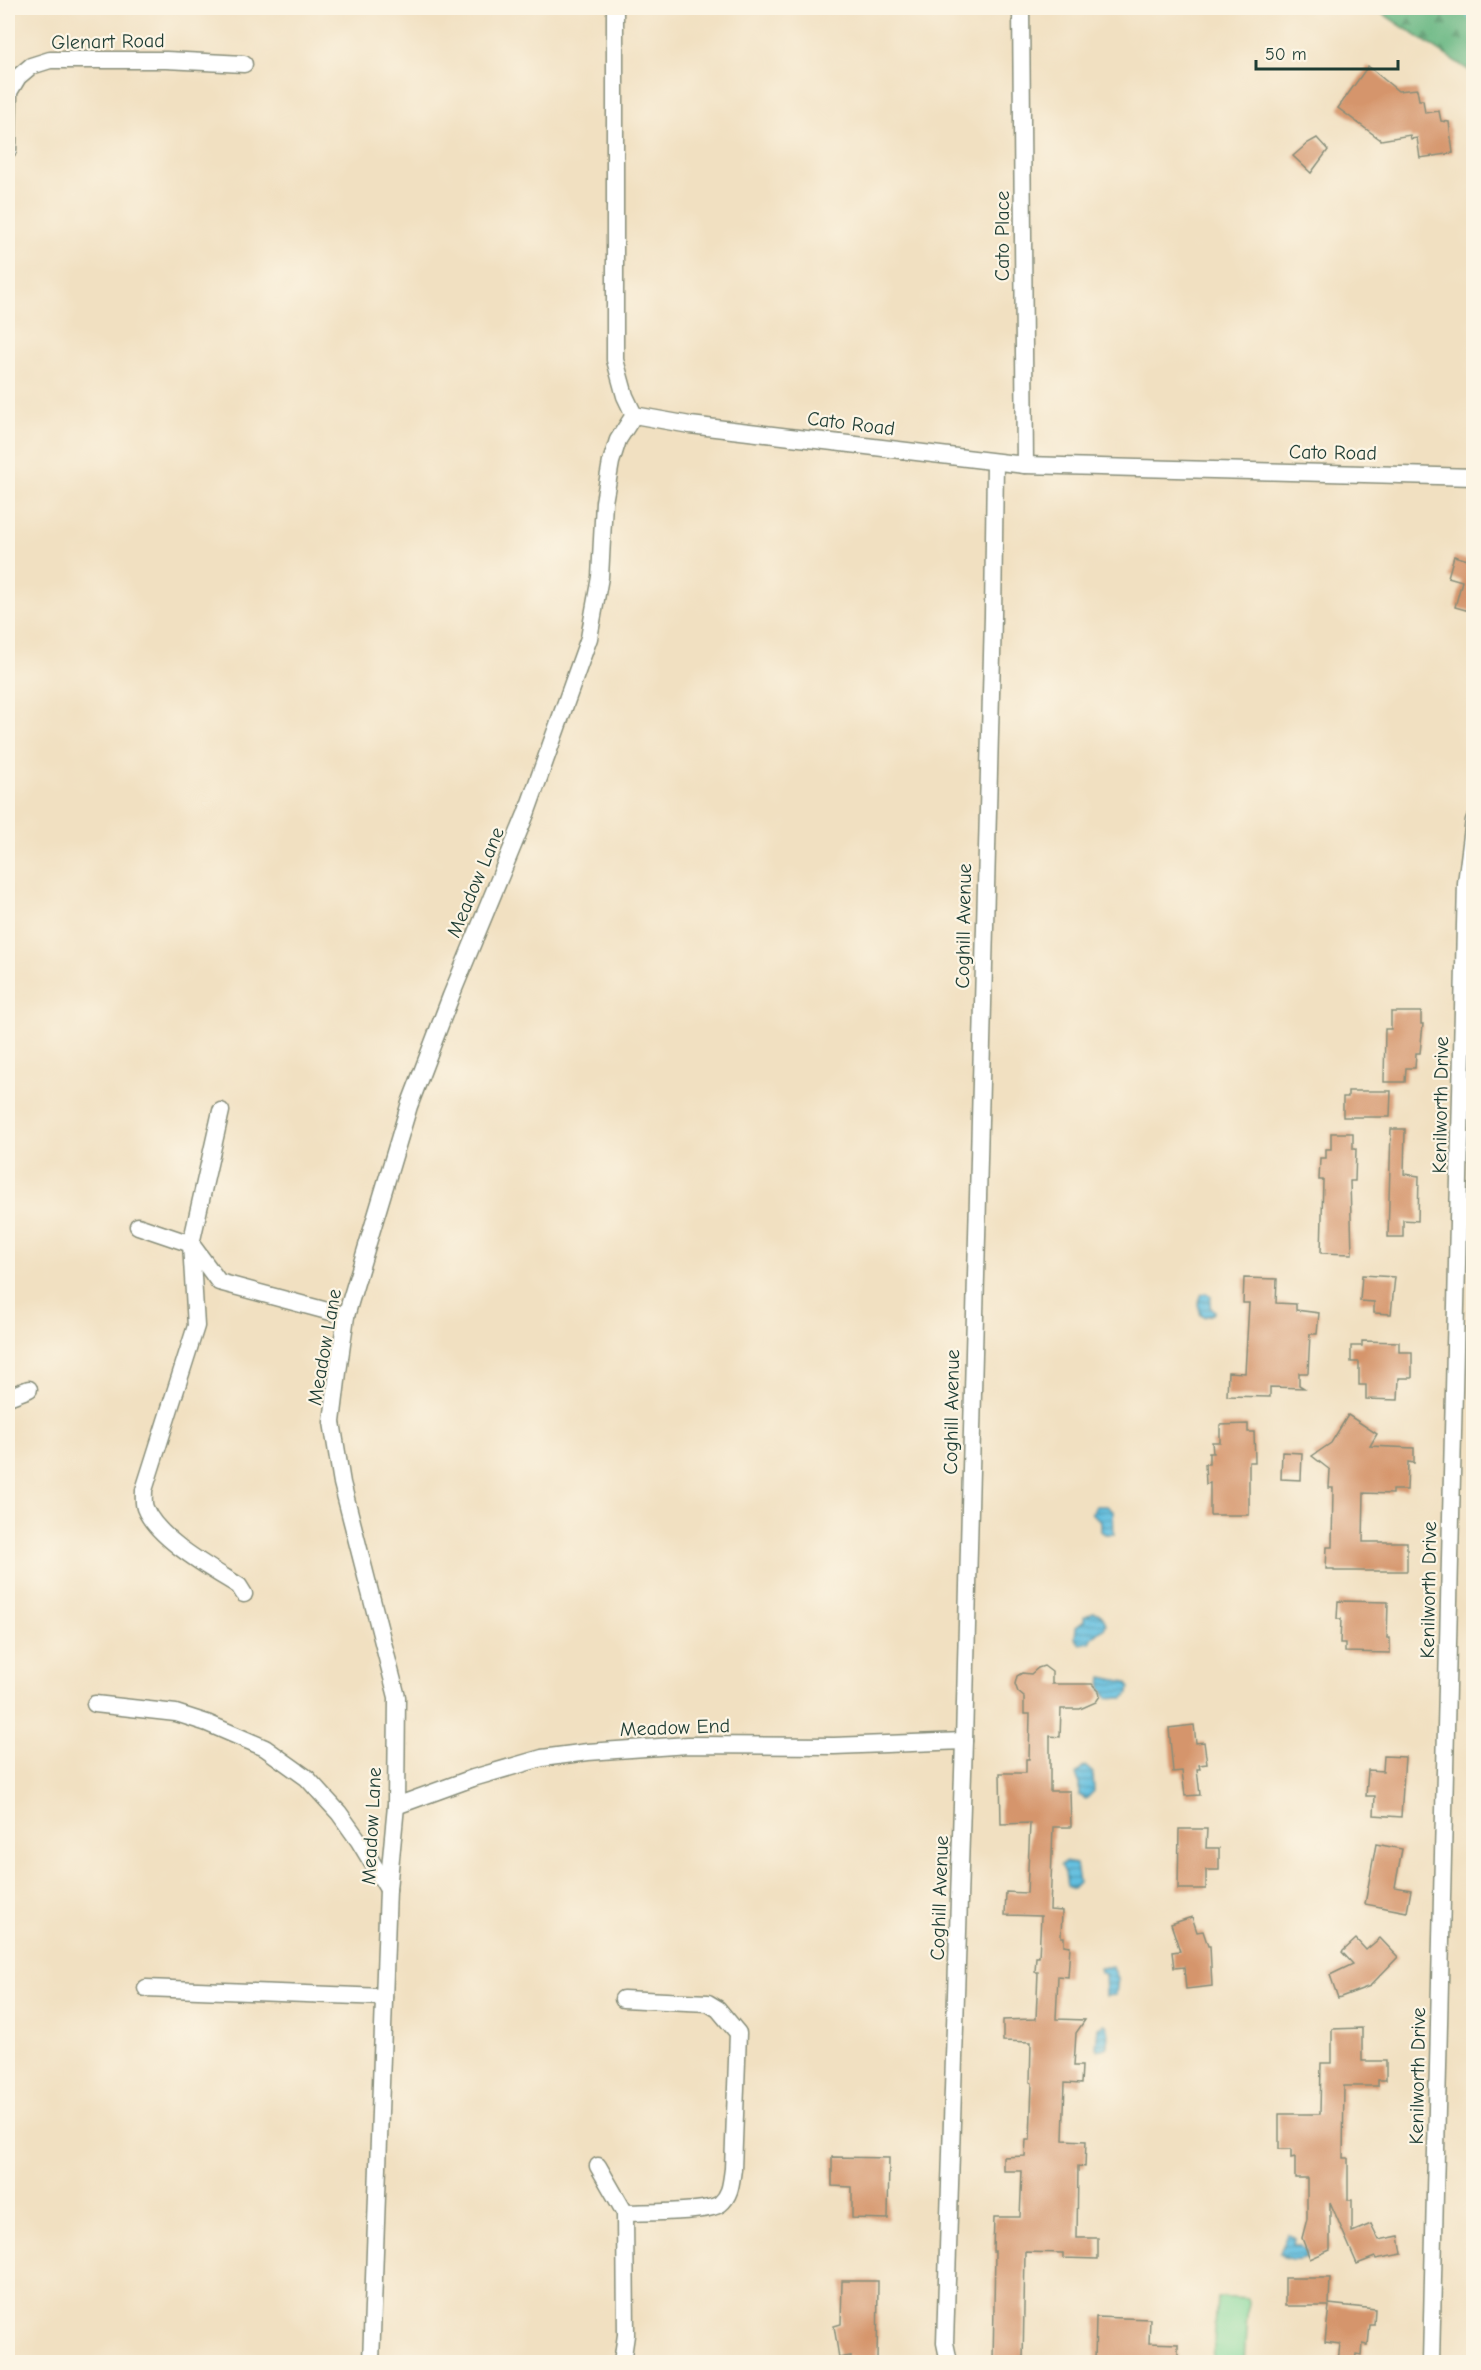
<svg xmlns="http://www.w3.org/2000/svg" width="1481" height="2370" viewBox="0 0 1481 2370" font-family="'Comic Neue',sans-serif">
  <style>
    .forest { fill: url(#forest-firs); stroke: #447a5c; stroke-width: 1.5 }
    .green { fill: #83d89c; stroke: #518a68; stroke-width: 1.5 }
    .water { fill: url(#water-rules); stroke: #407e8a; stroke-width: 1.5 }
    .lines { fill: none; stroke-linecap: round; stroke-linejoin: round }
    .stream { stroke: #62bfe0; stroke-width: 6 }
    .building { fill: #d5956c }
    .street-casing { stroke: #888e7a; stroke-width: 19 }
    .street { stroke: #fff; stroke-width: 16 }
    .labels { text-anchor: middle; stroke-width: 4.5; stroke-linejoin: round; paint-order: stroke }
    .street-label { font-size: 20px; fill: #1f3d34; stroke: #fcf5e5 }
  </style>
  <defs>
    <pattern id="forest-firs" width="22" height="20" patternUnits="userSpaceOnUse" patternTransform="scale(1.5)"><rect width="22" height="20" fill="#6ab884"/><path d="M5 1l3.5 6h-7zM16 11l3.5 6h-7z" fill="#57976d"/></pattern>
    <pattern id="water-rules" width="6" height="5" patternUnits="userSpaceOnUse" patternTransform="scale(1.5)"><rect width="6" height="5" fill="#62bfe0"/><path d="M0 2.5h6" fill="none" stroke="#509cb6"/></pattern>
  </defs>
  <rect width="100%" height="100%" fill="#fcf5e5"/>
  <filter id="ink" filterUnits="userSpaceOnUse"><feTurbulence type="fractalNoise" baseFrequency=".0167" numOctaves="2"/><feDisplacementMap in="SourceGraphic" scale="12" xChannelSelector="R" yChannelSelector="G"/><feConvolveMatrix kernelMatrix="1 2 1 2 8 2 1 2 1" color-interpolation-filters="sRGB"/></filter>
  <filter id="wash" filterUnits="userSpaceOnUse"><feTurbulence type="fractalNoise" baseFrequency=".008" numOctaves="4" result="noise"/><feDisplacementMap in="SourceGraphic" scale="24" xChannelSelector="R" yChannelSelector="G"/><feGaussianBlur stdDeviation="1.35" result="paint"/><feColorMatrix in="noise" values="0 0 0 0 0 0 0 0 0 0 0 0 0 0 0 0 0 1.4 0 .05"/><feComposite in="paint" operator="in"/></filter>
  <g filter="url(#wash)">
    <rect width="100%" height="100%" fill="#f1e0c1"/>
    <!-- forest -->
    <path class="forest" d="M1374,8h99v65z"/>
    <!-- green -->
    <path class="green" d="M1217,2297l31,2 -4,63h-31z"/>
    <!-- water -->
    <g class="water">
      <path d="M1206,1293l5,3 -1,11 5,4 -2,3 -9,3 -3,-2 -3,-11 4,-10z"/>
      <path d="M1096,1506h11l6,5 1,23h-9l-4,-3v-10l-10,-8z"/>
      <path d="M1093,1612c8,1 11,5 13,12l-2,5 -10,6 -4,7 -10,2 -5,-6 1,-11 8,-6v-4z"/>
      <path d="M1102,1677l24,5 4,5 -1,6 -5,5h-16l-7,-10z"/>
      <path d="M1085,1766l8,7 1,18 -8,8 -7,-4v-13l-3,-8z"/>
      <path d="M1064,1862l12,2 3,19 -6,6 -6,-3 -2,-13 -4,-8z"/>
      <path d="M1112,1966l6,12 -2,17 -10,1 -1,-22 -4,-1 -1,-5z"/>
      <path d="M1105,2024c5,5 5,19 0,24l-7,2 -2,-3 2,-20z"/>
      <path d="M1287,2234l7,4 -1,7h7l6,6v6c-8,4 -21,3 -26,-4z"/>
    </g>
    <g class="lines">
      <!-- stream -->
      <path class="stream" d="M1461,8l13,10"/>
    </g>
    <g id="blocks">
      <!-- building -->
      <g class="building">
        <path d="M1368,66l30,25 19,-2 2,11h4l2,13 14,-2 2,10 8,1 4,31 -33,5 -3,-20 -6,1 -1,-4 -29,5 -43,-32z"/>
        <path d="M1317,138l11,12 -17,23 -18,-17 15,-13z"/>
        <path d="M1454,556l14,4 1,-2h4v54l-18,-5 7,-26 -14,-4z"/>
        <path d="M1391,1012h30v12h2l-3,29h-4l-1,15h-9l-1,14h-21l1,-53h6z"/>
        <path d="M1348,1091h43l-1,26h-47v-20h5z"/>
        <path d="M1391,1129h14l-1,45 15,2 -1,45 -15,-1v17h-15z"/>
        <path d="M1331,1133h22v16h3l-1,32h-5l2,73 -31,-1 2,-73h-4l1,-22h6v-9h5z"/>
        <path d="M1362,1275l33,2 -4,37 -17,-1v-11l-14,-1z"/>
        <path d="M1244,1278l33,1 -1,24 20,1v6l23,3 -2,21h-7l-2,39h-9v12l5,3 -34,-1v10l-43,-1 1,-24 17,1 4,-70h-6z"/>
        <path d="M1362,1341l37,1v10h13v26h-13l-1,22 -32,-1v-14h-7v-23h-8v-16h11z"/>
        <path d="M1348,1415l29,19 -7,12 44,2v15l-6,-1 -1,28h-15v4l-28,-1 -1,49h44v29h-73v-2h-8l1,-22h5l1,-59h-4l1,-18 -18,-14 19,-13z"/>
        <path d="M1248,1424v8h6l1,30h-6v53h-39v-32l-4,1 -1,-20h4v-11h4l-1,-11h8v-17z"/>
        <path d="M1282,1452l20,1 -1,27 -20,-1z"/>
        <path d="M1338,1601l50,1 -1,36h3v15l-45,-1v-9h-5l1,-24h-4z"/>
        <path d="M1044,1666l8,6v12h40l7,7 1,5 -4,6 -16,7h-19l-1,28 -10,-1v55h20l1,36h-18l-3,83 12,1 -1,26h3v8l6,1 -2,31 -10,-1 -2,43 29,1 -9,13 -2,33h8l-1,18 -16,-1 -2,57 23,1 -1,26 -7,-1 -1,72h21v21l-35,-1v-5l-38,-1 -2,110h-30l2,-111h-2l1,-34h26l2,-46h-19v-14l22,-1 1,-16h4l2,-57 -2,-1 1,-40 -28,-1v-21l33,-1 2,-47h-3l1,-15h3l2,-41 -36,-1 1,-23 21,1 3,-70 -29,1 -1,-51h26v-14h3l1,-45h-6v-17l-6,-5 -3,-8 2,-8 5,-3 9,1 7,-6z"/>
        <path d="M1194,1725l2,18 8,-1 3,22 -8,1 1,4h-3l3,26 -15,1 -3,-25 -9,1 -4,-44z"/>
        <path d="M1384,1756l21,1 -4,60 -27,-2 1,-19h-9l2,-26 15,1z"/>
        <path d="M1179,1829h28l-1,19h13v22h-13v19h-28z"/>
        <path d="M1376,1844l26,5 -7,38 16,3 -4,22 -42,-8z"/>
        <path d="M1192,1917l5,15 6,-1 5,15h2l2,40 -26,3 -2,-22 -10,1 -2,-16 8,-1 -9,-27z"/>
        <path d="M1380,1938l18,19 -28,29 -32,12 -8,-23 23,-11 -11,-12 14,-13 10,11z"/>
        <path d="M1362,2028v33h24v19h-8v6h-34l-1,72h5v42h4v32l19,-8 8,16 20,-4 3,18 -26,5 -1,-2 -18,7 -27,-62v48l-20,9 -8,-21 5,-19v-41h-12v-21l-4,1v-9h-12v-35h41l1,-51h11v-34z"/>
        <path d="M832,2157l57,1 -1,61 -36,-1v-31l-20,-1z"/>
        <path d="M1285,2278h45l-1,26 46,5 -1,16h-4l-2,20 -5,-1 -1,11 -6,-1 -1,8h-17l2,-18 -15,-2 4,-36h-44z"/>
        <path d="M842,2281h36l-1,81h-26v-6l-12,2 -5,-32 7,-2z"/>
        <path d="M1096,2317l54,2 -1,24 29,1v18h-83z"/>
      </g>
    </g>
  </g>
  <g filter="url(#ink)">
    <use href="#blocks" fill-opacity="0" stroke="#888e7a" stroke-width="1.5"/>
    <g class="lines">
      <defs>
        <g id="street">
          <path d="M615,8v352l10,36 9,19 56,10 335,40 449,12"/>
          <path d="M1021,8l4,457"/>
          <path d="M8,150l1,-58 9,-15 13,-11 19,-6h116l78,4"/>
          <path d="M221,1111l-30,133 5,82 -52,164c0,5 -1,13 1,18 12,31 67,61 94,78l5,8"/>
          <path d="M138,1226l53,18 28,38 127,34"/>
          <path d="M8,1397l21,-8"/>
          <path d="M95,1704l81,9 31,10 58,25 42,30 32,35 20,28 29,48"/>
          <path d="M396,1806l77,-28 69,-20 46,-6 100,-7 146,1 130,-5"/>
          <path d="M146,1988l238,9"/>
          <path d="M623,1999l85,4 10,6 20,24 -5,136c-2,13 -2,26 -13,35 -13,9 -76,8 -95,9"/>
          <path d="M598,2166l27,47 1,122 -4,27"/>
          <path d="M371,2362l17,-473 8,-83 1,-109 -55,-214 -10,-61 6,-50 8,-56 63,-210 42,-110 75,-182 63,-176 11,-61 4,-75 7,-40 7,-22 16,-25"/>
          <path d="M949,2362l-4,-19 19,-602 29,-1125 2,-153"/>
          <path d="M1431,2362l35,-1479 8,-63"/>
        </g>
      </defs>
      <!-- street casing -->
      <use href="#street" class="street-casing"/>
      <!-- street -->
      <use href="#street" class="street"/>
    </g>
  </g>
  <g class="labels">
    <!-- street labels -->
    <g class="street-label">
      <text transform="translate(108 41) rotate(-1)" y="7">Glenart Road</text>
      <text transform="translate(1002 236) rotate(-90)" y="7">Cato Place</text>
      <text transform="translate(851 423) rotate(7)" y="7">Cato Road</text>
      <text transform="translate(1333 452) rotate(1)" y="7">Cato Road</text>
      <text transform="translate(475 882) rotate(-67)" y="7">Meadow Lane</text>
      <text transform="translate(963 926) rotate(-89)" y="7">Coghill Avenue</text>
      <text transform="translate(1440 1105) rotate(-89)" y="7">Kenilworth Drive</text>
      <text transform="translate(324 1347) rotate(-80)" y="7">Meadow Lane</text>
      <text transform="translate(951 1412) rotate(-89)" y="7">Coghill Avenue</text>
      <text transform="translate(1428 1590) rotate(-89)" y="7">Kenilworth Drive</text>
      <text transform="translate(675 1727) rotate(-2)" y="7">Meadow End</text>
      <text transform="translate(371 1826) rotate(-87)" y="7">Meadow Lane</text>
      <text transform="translate(939 1898) rotate(-88)" y="7">Coghill Avenue</text>
      <text transform="translate(1417 2076) rotate(-89)" y="7">Kenilworth Drive</text>
    </g>
  </g>
  <!-- margin -->
  <rect width="1481" height="2370" fill="none" stroke="#fcf5e5" stroke-width="30"/>
  <!-- scale -->
  <path d="M1256 60v9h142v-9" fill="none" stroke="#1f3d34" stroke-width="3"/>
  <text x="1265" y="60" font-size="18" fill="#1f3d34" stroke="#fcf5e5" stroke-width="4.5" paint-order="stroke">50 m</text>
</svg>
